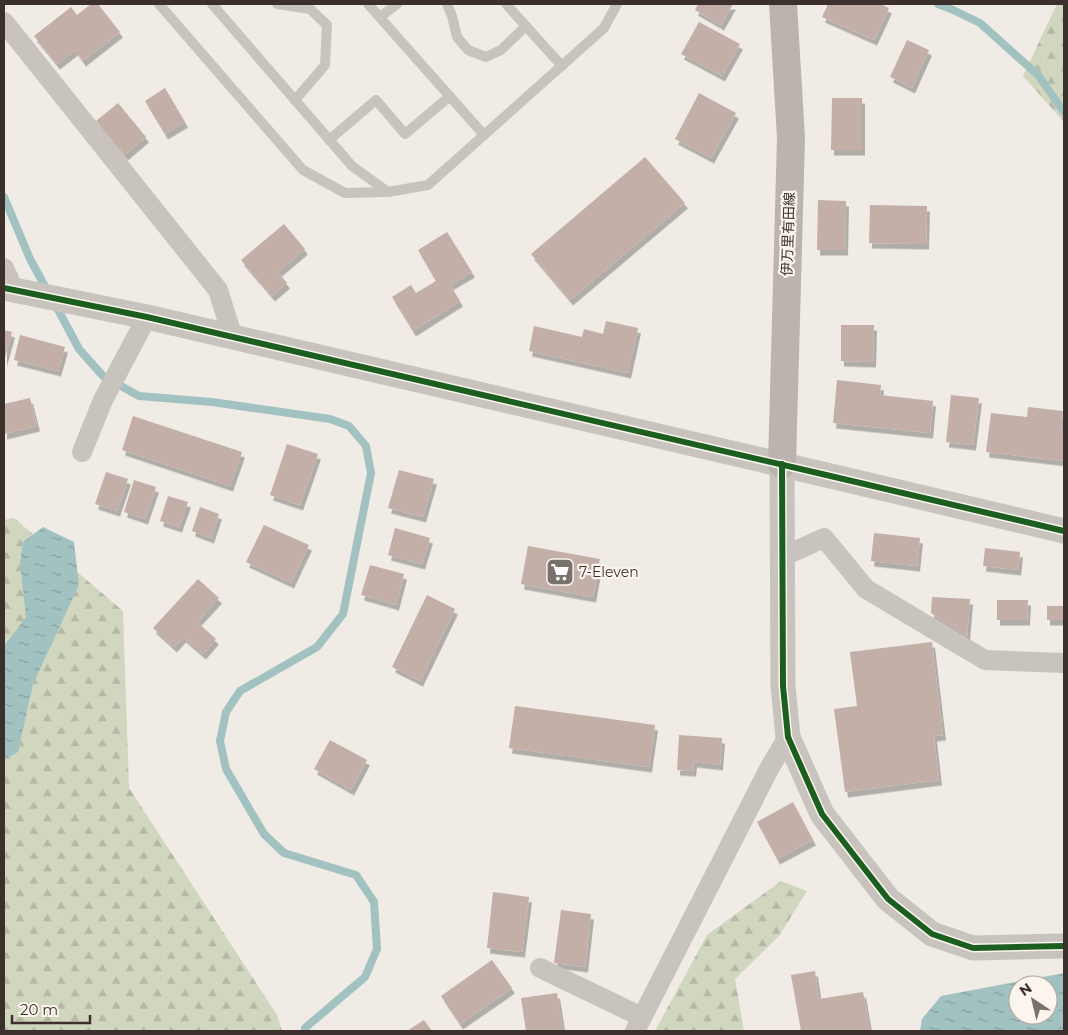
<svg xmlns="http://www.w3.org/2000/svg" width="1068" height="1035" viewBox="0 0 1068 1035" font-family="Montserrat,'Noto Sans JP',sans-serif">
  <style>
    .forest { fill: url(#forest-firs) }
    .water { fill: url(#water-ripples); fill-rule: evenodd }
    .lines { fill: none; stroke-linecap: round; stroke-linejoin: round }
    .stream { stroke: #a1c2c1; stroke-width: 8 }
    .building { fill: #c3afa7; filter: url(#shadow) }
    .service { stroke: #c9c3be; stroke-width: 10 }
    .minor { stroke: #c9c3be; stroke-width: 20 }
    .tertiary { stroke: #c9c3be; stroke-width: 25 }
    .secondary { stroke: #bab3ae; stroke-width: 28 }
    .cycleway-casing { stroke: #fbf5ee; stroke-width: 9 }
    .cycleway { stroke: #1b5e20; stroke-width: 6 }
    .labels { text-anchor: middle; stroke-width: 4.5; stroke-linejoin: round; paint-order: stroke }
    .street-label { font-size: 14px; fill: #3b302b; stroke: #fbf5ee }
    .poi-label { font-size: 14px; fill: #3b302b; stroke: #fbf5ee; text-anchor: start }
  </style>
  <defs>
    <pattern id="forest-firs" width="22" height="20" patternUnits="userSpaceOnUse" patternTransform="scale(1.25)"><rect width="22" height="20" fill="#d1d6bf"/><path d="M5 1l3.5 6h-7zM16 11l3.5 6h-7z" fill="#b4b8a4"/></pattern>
    <pattern id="water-ripples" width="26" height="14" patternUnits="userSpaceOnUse" patternTransform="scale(1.25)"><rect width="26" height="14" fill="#a1c2c1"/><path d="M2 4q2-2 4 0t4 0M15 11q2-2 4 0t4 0" fill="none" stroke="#849e9d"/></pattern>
    <filter id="shadow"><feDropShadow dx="3" dy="5.5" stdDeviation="0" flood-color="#0004"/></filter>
  </defs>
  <rect width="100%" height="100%" fill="#f0ebe5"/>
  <!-- forest -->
  <g class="forest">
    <path d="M1057,4h7v118l-41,-46z"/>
    <path d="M14,518l109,93 6,177 148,227 5,16h-278v-511z"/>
    <path d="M781,881l26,10 -28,45 -44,43 9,52h-89l52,-96z"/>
  </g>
  <!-- water -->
  <g class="water">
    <path d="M43,527l31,15 5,43 -46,99 -15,68 -14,8v-114l22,-29 -6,-54 3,-21z"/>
    <path d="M1064,973v58h-144l2,-12 19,-23zM1018,985h30v30h-30z"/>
  </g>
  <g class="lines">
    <!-- stream -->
    <g class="stream">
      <path d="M938,4l13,5 29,14 58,52 26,37"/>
      <path d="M4,197l26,62 18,33"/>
      <path d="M55,304l24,45 24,27 36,20 73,6 118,17 19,7 17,20 5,27 -28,141 -26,33 -77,44 -14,21 -6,29 6,28 38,65 20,19 72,22 18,27 3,47 -12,28 -60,51v3"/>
    </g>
  </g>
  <!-- building -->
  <g class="building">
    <path d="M91,4h7l22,28 -37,29 -8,-11 -18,14 -23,-28 37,-29 6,8z"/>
    <path d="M698,4h35l-12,21 -26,-15z"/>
    <path d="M828,4h52l9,4 -15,32 -52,-23z"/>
    <path d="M699,22l41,22 -18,32 -41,-22z"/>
    <path d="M907,40l22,10 -17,38 -22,-11z"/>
    <path d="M165,88l20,34 -20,12 -20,-33z"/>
    <path d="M699,93l37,20 -25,45 -36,-19z"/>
    <path d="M832,98h30v52h-31z"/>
    <path d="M118,103l28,34 -21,18 -29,-34z"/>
    <path d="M645,157l40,46 -115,97 -39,-46z"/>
    <path d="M818,200l28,1 -1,49h-28z"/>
    <path d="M870,205l57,1 -1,38 -57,-1z"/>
    <path d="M284,224l21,25 -27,23 9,11 -15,13 -31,-36z"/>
    <path d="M447,232l25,40 -22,13 10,16 -47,30 -21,-34 19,-12 5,8 20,-12 -18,-31z"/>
    <path d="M606,321l32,7 -10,45 -99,-22 5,-25 48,11 2,-8 19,5z"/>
    <path d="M841,325h33l-1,37 -32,-1z"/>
    <path d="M4,330l8,2 -8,29z"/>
    <path d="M20,335l45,12 -7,24 -44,-11z"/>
    <path d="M837,380l44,5 -1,10 53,6 -3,32 -97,-10z"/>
    <path d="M951,395l28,3 -6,47 -27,-3z"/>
    <path d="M30,398l7,28 -33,8v-30z"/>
    <path d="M1028,407l35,4 -2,20h3v30l-78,-9 5,-39 36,4z"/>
    <path d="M133,416l109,36 -12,34 -108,-36z"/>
    <path d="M287,444l31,10 -18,51 -30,-10z"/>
    <path d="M399,470l35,9 -11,38 -35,-9z"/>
    <path d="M106,472l22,7 -11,32 -22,-7z"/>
    <path d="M134,480l22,7 -11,32 -21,-7z"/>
    <path d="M168,496l20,6 -9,25 -19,-6z"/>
    <path d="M200,507l19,7 -8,24 -19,-7z"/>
    <path d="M264,525l45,20 -18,38 -45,-21z"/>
    <path d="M395,528l35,10 -8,26 -34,-9z"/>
    <path d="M874,533l46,5 -3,28 -46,-5z"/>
    <path d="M528,546l72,13 -7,38 -72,-13z"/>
    <path d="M985,548l35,4 -2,18 -35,-4z"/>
    <path d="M370,565l34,9 -8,31 -35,-10z"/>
    <path d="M198,579l21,19 -22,24 19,17 -13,15 -20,-17 -9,10 -21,-19z"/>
    <path d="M427,595l28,14 -35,72 -28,-14z"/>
    <path d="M932,597l38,2 -3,37 -36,-23z"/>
    <path d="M997,600h31l-1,20h-30z"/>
    <rect x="1047" y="606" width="17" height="14"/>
    <path d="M932,642l11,93 -9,1 5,44 -94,12 -11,-83 23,-3 -7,-54z"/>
    <path d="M515,706l140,19 -6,42 -140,-19z"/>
    <path d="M679,735l43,3 -2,27 -26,-3 -1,9 -16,-1z"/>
    <path d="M330,740l37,20 -16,30 -37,-21z"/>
    <path d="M793,802l20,38 -36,19 -20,-37z"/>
    <path d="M493,892l36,5 -7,55 -35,-4z"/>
    <path d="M561,910l30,4 -6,53 -31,-4z"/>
    <path d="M492,960l20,28 -52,36 -19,-28z"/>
    <path d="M815,971l4,28 44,-7 7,39h-69l-10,-56z"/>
    <path d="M557,993l6,38h-37l-5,-33z"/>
    <path d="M424,1020l8,11h-25z"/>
  </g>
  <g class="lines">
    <!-- service -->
    <g class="service">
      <path d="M159,4l144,166 42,23 43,-1"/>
      <path d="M212,4l140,162 36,26 40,-7 176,-157 13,-24"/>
      <path d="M277,4l33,5 17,16 -2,40 -30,35"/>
      <path d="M368,4l116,131"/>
      <path d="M447,4l5,12 5,21 11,13 18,7 15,-7 25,-24"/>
      <path d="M506,4l56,62"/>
      <path d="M380,17l17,-13"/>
      <path d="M329,140l47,-40 29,34 45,-38"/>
    </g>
    <!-- minor -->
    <g class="minor">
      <path d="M4,22l214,268 15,48"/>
      <path d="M4,268l10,22"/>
      <path d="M82,452l21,-52 44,-83"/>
      <path d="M782,557l42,-19 42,51 119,71 79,3"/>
      <path d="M540,968l102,49"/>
      <path d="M635,1031l135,-264 18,-30"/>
    </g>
    <!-- tertiary -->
    <g class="tertiary">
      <path d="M4,288l143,29 675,157 242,57"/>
      <path d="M782,464l1,222 5,51 34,77 66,85 44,35 41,14 91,-2"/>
    </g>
    <!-- secondary -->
    <path class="secondary" d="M782,464l9,-326 -8,-134"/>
    <defs>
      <g id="cycleway">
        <path d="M4,288l143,29 675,157 242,57"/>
        <path d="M782,464l1,222 5,51 34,77 66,85 44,35 41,14 91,-2"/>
      </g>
    </defs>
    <!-- cycleway casing -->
    <use href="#cycleway" class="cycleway-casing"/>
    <!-- cycleway -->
    <use href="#cycleway" class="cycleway"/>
  </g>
  <!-- icons -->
  <defs>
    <symbol id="supermarket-square" viewBox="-11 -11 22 22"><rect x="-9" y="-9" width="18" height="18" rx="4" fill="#7a716c" stroke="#fbf5ee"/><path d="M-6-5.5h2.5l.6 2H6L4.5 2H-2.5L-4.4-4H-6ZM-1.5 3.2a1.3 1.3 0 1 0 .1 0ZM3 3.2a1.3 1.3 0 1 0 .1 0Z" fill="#fff"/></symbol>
  </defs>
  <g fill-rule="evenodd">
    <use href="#supermarket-square" x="544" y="556" width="32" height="32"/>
  </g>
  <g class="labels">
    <!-- street labels -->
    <g class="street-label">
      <text transform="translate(788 234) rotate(-88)" y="5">伊万里有田線</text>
    </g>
    <!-- poi labels -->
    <g class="poi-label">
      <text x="579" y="577">7-Eleven</text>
    </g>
  </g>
  <!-- border -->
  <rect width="1068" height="1035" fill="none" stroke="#3b302b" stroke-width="10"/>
  <!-- north arrow -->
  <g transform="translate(1033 1000) rotate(325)"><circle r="24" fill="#fbf5ee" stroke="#aea6a0"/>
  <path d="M0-4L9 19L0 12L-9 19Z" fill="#7a716c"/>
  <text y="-8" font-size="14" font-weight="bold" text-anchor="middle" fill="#3b302b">N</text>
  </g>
  <!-- scale -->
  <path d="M12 1015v8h78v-8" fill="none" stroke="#3b302b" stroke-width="2.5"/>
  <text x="20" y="1015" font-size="15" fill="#3b302b" stroke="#fbf5ee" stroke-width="4" paint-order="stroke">20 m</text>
</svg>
